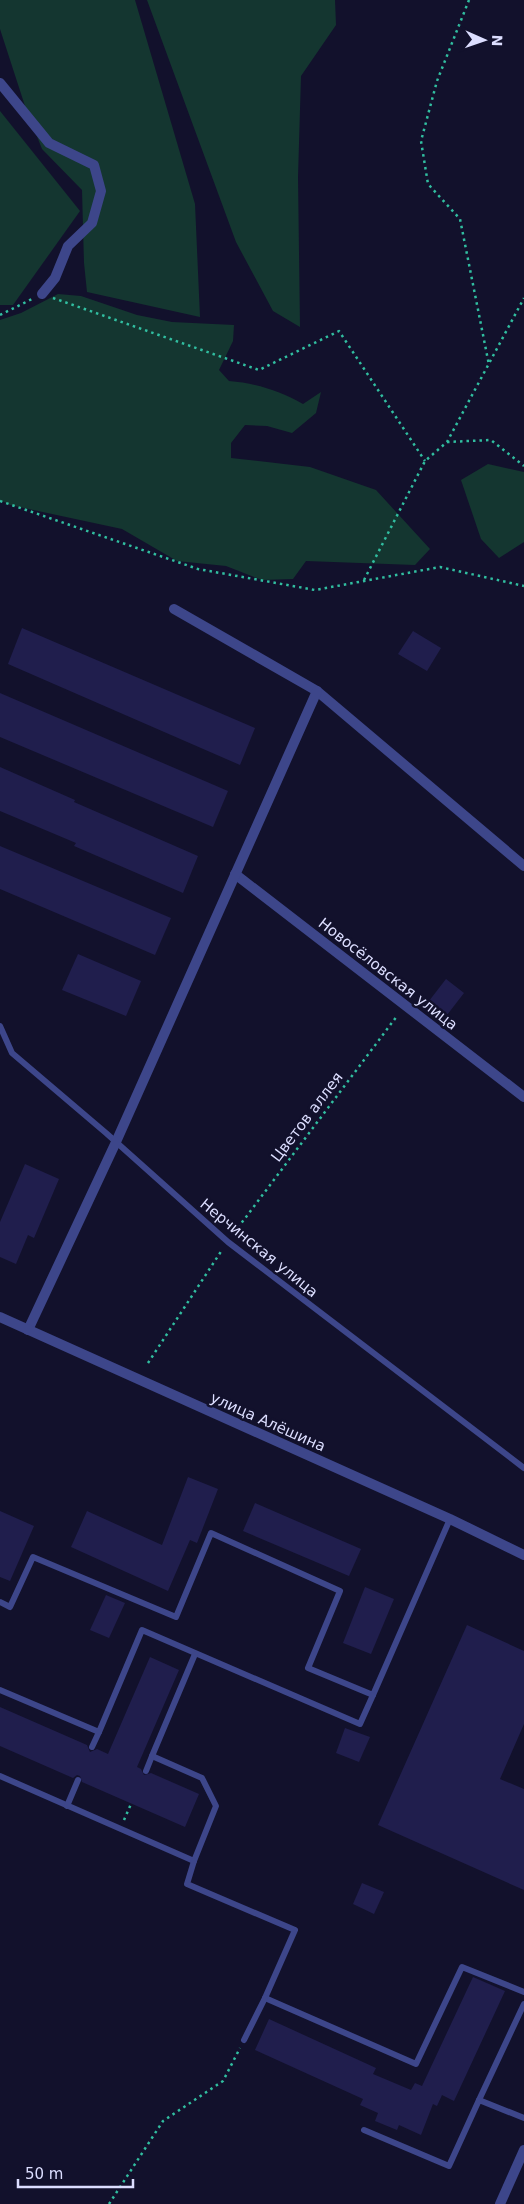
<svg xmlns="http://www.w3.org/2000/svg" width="524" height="2204" viewBox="0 0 524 2204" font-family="'DejaVu Sans',sans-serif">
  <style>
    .green { fill: #143630 }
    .building { fill: #201e4d }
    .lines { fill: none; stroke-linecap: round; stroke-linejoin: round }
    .path { stroke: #31bea0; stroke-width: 2.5; stroke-dasharray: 2.5 4; stroke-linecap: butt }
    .service { stroke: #3d468a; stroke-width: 6 }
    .minor { stroke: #3d468a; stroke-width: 10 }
    .tertiary { stroke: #3d468a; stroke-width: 10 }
    .labels { text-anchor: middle; stroke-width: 5; stroke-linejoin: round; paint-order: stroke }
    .street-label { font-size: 15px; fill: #dcdeff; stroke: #12112c }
  </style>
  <rect width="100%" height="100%" fill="#12112c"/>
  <!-- green -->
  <g class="green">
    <path d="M0,0h135l60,204 5,113 -113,-25 -3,-29 -2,-73 -40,-41 -17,-43 -25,-77z"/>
    <path d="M147,0h188l1,25 -35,51 -3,101 2,150 -27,-16 -37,-69z"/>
    <path d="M0,111l80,100 -67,94h-13z"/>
    <path d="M58,294l23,2 56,19 35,7 62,3 -1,16 -14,29 10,11c26,2 51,10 74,23l18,-12 -5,21 -24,20 -25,-7 -22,-1 -14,18v15l79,9 66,23 54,59 -15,16 -109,-4 -13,18 -31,1 -36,-14 -49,-5 -55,-32 -112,-24 -10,-5v-180l21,-7z"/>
    <path d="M488,464l36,8v70l-25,16 -18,-19 -20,-59z"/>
  </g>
  <!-- building -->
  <g class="building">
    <path d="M22,628l233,100 -15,37 -232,-101z"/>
    <path d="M413,631l28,17 -14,23 -29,-17z"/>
    <path d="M0,693l228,98 -15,36 -213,-90z"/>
    <path d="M0,767l75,33 -1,2 124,54 -15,37 -109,-47 2,-3 -76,-32z"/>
    <path d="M0,846l171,72 -16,37 -155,-66z"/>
    <path d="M78,954l63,27 -15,35 -64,-26z"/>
    <path d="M446,979l18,14 -17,22 -18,-14z"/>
    <path d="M25,1164l34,15 -25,59 -6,-3 -12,29 -16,-7v-35z"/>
    <path d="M188,1477l30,12 -21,54 -7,-3 -22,51 -97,-44 16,-36 75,34z"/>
    <path d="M255,1503l106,46 -12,27 -106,-45z"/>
    <path d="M0,1511l34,15 -24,55 -10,-4z"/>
    <path d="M365,1587l29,12 -23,55 -28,-11z"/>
    <path d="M106,1595l19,8 -16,35 -19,-8z"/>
    <path d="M467,1625l57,26v73l-24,55 24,10v101l-146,-65z"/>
    <path d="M150,1657l29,13 -42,97 4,2 3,6 7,-2 48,21 -14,33 -103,-45 -2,-6 -3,-1 -4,3 -73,-32v-39l87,38 3,7 7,-3 11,5z"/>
    <path d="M345,1728l25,9 -11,25 -23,-9z"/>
    <path d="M362,1883l22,9 -10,22 -21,-10z"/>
    <path d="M473,1977l32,14 -51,110 -12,-6 -5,11 -4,-2 -12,31 -22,-10 -2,5 -22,-9 3,-8 -18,-8 3,-6 -108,-49 14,-31 107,49 -3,6 38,16 4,-7 7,3z"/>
  </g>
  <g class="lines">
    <!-- path -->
    <g class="path">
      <path d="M469,0l-32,81 -16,60 7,43 32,35 29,146"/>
      <path d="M53,298l206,72 80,-39 86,130"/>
      <path d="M0,315l32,-16"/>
      <path d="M447,442l44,-2 33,26"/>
      <path d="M0,501l198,68 117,21 125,-23 84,19"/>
      <path d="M364,580l61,-119 22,-19 77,-144"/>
      <path d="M234,1233l163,-217"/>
      <path d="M148,1363l74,-113"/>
      <path d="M124,1820l7,-16"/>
      <path d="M109,2204l54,-83 60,-40 17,-33"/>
    </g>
    <!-- service -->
    <g class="service">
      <path d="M0,1026l12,27 94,80 122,109 296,226"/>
      <path d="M0,1602l10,5 23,-50 143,60 35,-84 129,58 -32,77 65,27 77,-176"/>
      <path d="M0,1690l99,42 43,-102 218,94 13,-29"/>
      <path d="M92,1747l7,-15"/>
      <path d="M146,1771l6,-15"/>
      <path d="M0,1776l194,85 22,-55 -14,-28 -50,-22 43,-102"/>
      <path d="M67,1806l11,-26"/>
      <path d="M194,1861l-7,23 108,46 -30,68 151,66 46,-97 62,25"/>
      <path d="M244,2040l21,-42"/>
      <path d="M479,2100l45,-96"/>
      <path d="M364,2130l85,36 30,-66 45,18"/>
    </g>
    <!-- minor -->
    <g class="minor">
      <path d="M0,83l49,60 45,22 7,26 -9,32 -24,23 -13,32 -13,16"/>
      <path d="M174,609l143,82 207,175"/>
      <path d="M235,874l289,223"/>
      <path d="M28,1330l88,-188 201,-451"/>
      <path d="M500,2204l24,-54"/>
    </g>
    <!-- tertiary -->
    <path class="tertiary" d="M0,1317l450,202 74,36"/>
  </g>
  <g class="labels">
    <!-- street labels -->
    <g class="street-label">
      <text transform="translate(388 974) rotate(38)" y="5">Новосёловская улица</text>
      <text transform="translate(307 1117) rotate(-53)" y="5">Цветов аллея</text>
      <text transform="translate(259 1248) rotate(39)" y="5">Нерчинская улица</text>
      <text transform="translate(268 1422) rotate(24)" y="5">улица Алёшина</text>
    </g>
  </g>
  <!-- north arrow -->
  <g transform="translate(484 40) rotate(92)" stroke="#12112c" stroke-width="4" paint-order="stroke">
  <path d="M0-4L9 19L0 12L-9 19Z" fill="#dcdeff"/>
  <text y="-8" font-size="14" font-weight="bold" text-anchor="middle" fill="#dcdeff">N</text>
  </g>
  <!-- scale -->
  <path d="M18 2179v8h115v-8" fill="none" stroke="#dcdeff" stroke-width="2.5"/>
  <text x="25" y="2179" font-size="15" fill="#dcdeff" stroke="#12112c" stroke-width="4" paint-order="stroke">50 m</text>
</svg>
